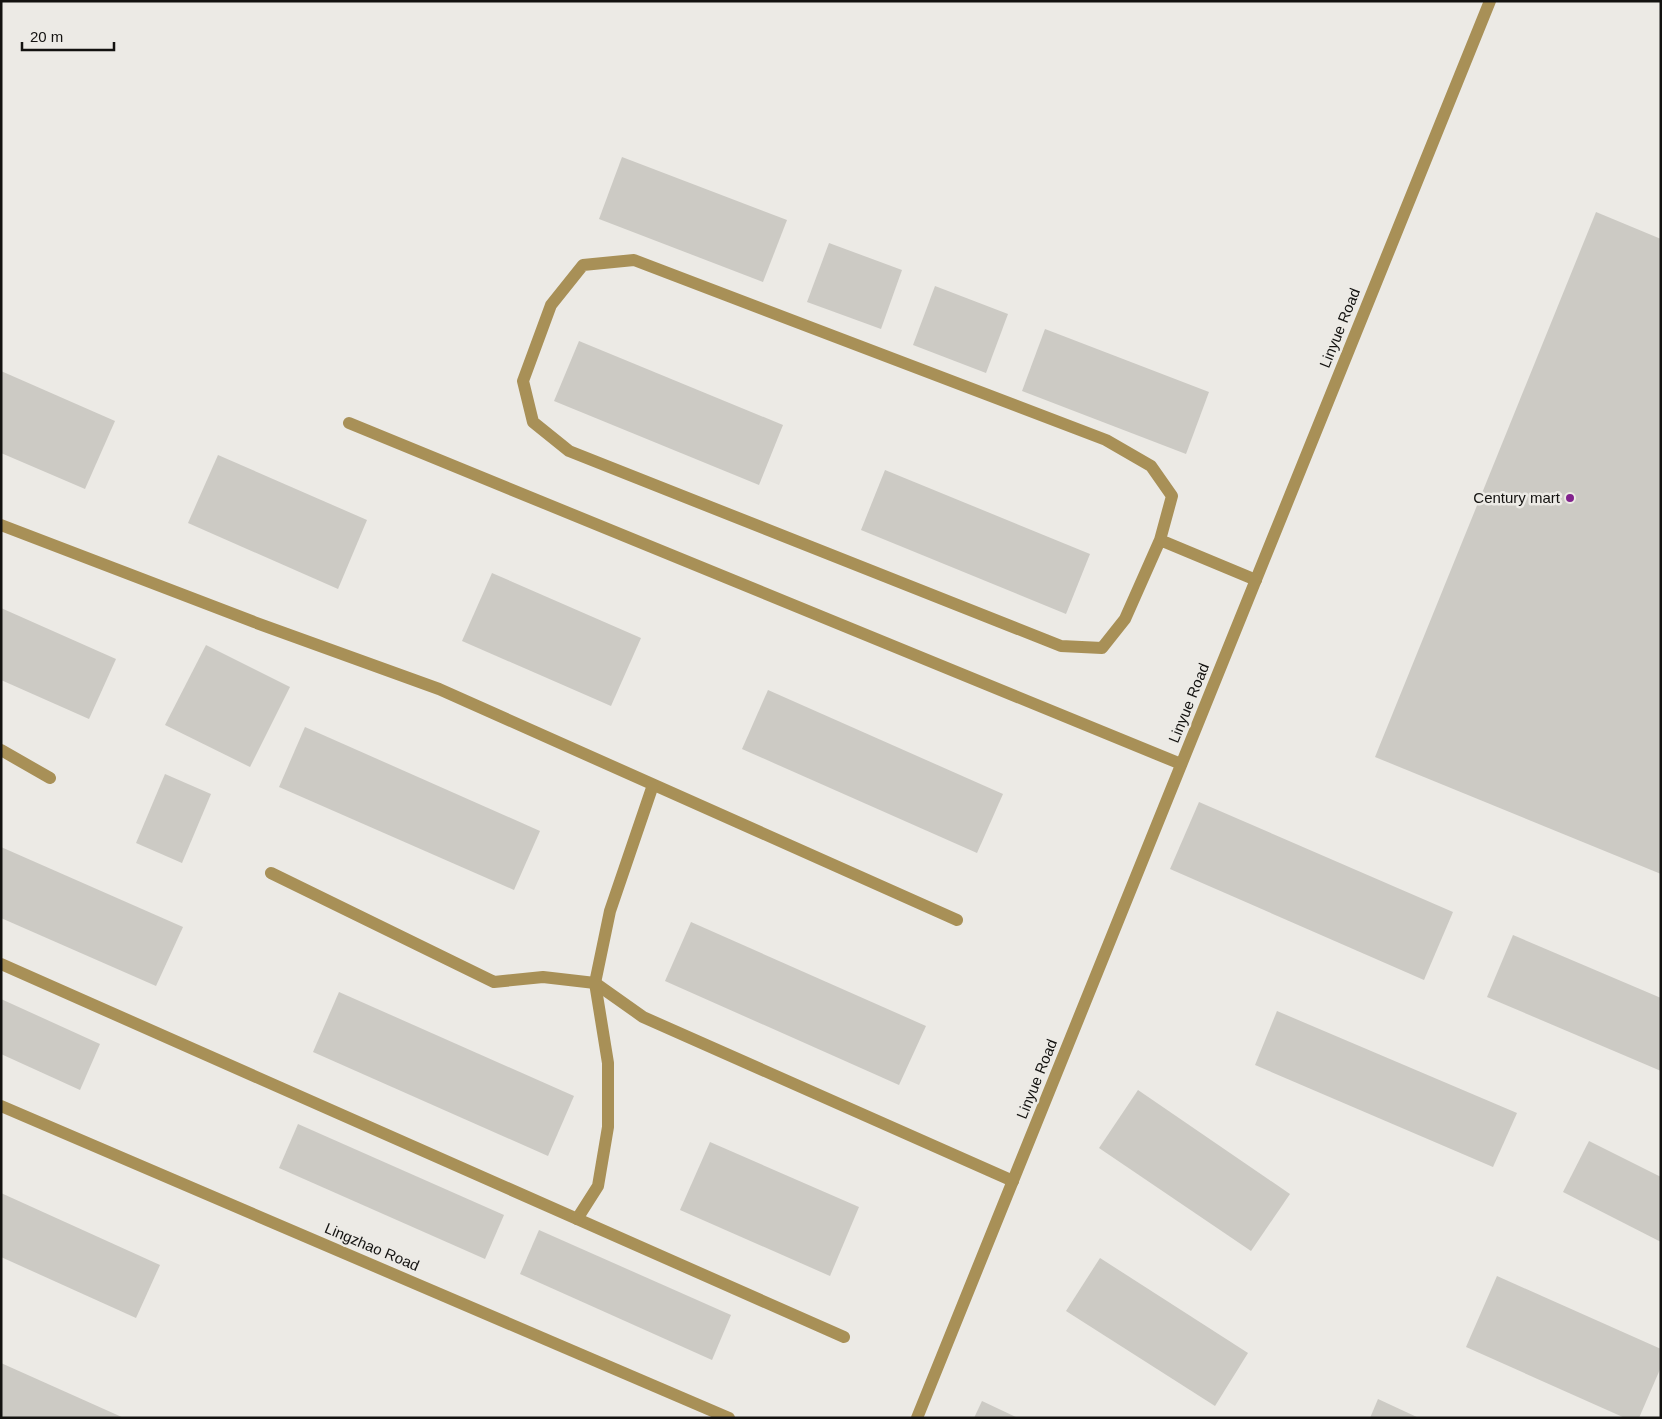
<svg xmlns="http://www.w3.org/2000/svg" width="1662" height="1419" viewBox="0 0 1662 1419" font-family="Helvetica,sans-serif">
  <style>
    .building { fill: #cccac4 }
    .lines { fill: none; stroke-linecap: round; stroke-linejoin: round }
    .lane { stroke: #a89057; stroke-width: 12 }
    .street { stroke: #a89057; stroke-width: 12 }
    .poi-dot { fill: #82228d; stroke: #eceae5; stroke-width: 2 }
    .labels { text-anchor: middle; stroke-width: 5; stroke-linejoin: round; paint-order: stroke }
    .street-label { font-size: 15px; fill: #131210; stroke: #eceae5 }
    .poi-label { font-size: 15px; fill: #131210; stroke: #eceae5; text-anchor: end }
  </style>
  <rect width="100%" height="100%" fill="#eceae5"/>
  <!-- building -->
  <g class="building">
    <path d="M622,157l165,63 -24,62 -164,-63z"/>
    <path d="M1596,212l65,27v635l-286,-117z"/>
    <path d="M829,243l73,27 -21,59 -74,-27z"/>
    <path d="M935,286l73,28 -22,59 -73,-28z"/>
    <path d="M1045,329l164,63 -23,62 -164,-63z"/>
    <path d="M579,341l204,84 -24,60 -205,-84z"/>
    <path d="M1,371l114,50 -30,68 -84,-36z"/>
    <path d="M218,455l149,65 -29,69 -150,-66z"/>
    <path d="M885,470l205,84 -24,60 -205,-84z"/>
    <path d="M492,573l149,65 -30,68 -149,-65z"/>
    <path d="M1,608l115,51 -27,60 -88,-39z"/>
    <path d="M206,645l84,42 -40,80 -85,-42z"/>
    <path d="M768,690l235,104 -26,59 -235,-104z"/>
    <path d="M305,727l235,104 -26,59 -235,-103z"/>
    <path d="M165,774l46,20 -29,69 -46,-20z"/>
    <path d="M1199,802l254,110 -29,68 -254,-111z"/>
    <path d="M1,847l182,80 -27,59 -155,-68z"/>
    <path d="M691,922l235,104 -27,59 -234,-104z"/>
    <path d="M1513,935l148,63v73l-174,-74z"/>
    <path d="M339,992l235,104 -26,60 -235,-104z"/>
    <path d="M1,999l99,45 -20,46 -79,-36z"/>
    <path d="M1277,1011l240,102 -24,54 -238,-102z"/>
    <path d="M1138,1090l152,104 -39,57 -152,-103z"/>
    <path d="M298,1124l206,91 -19,44 -206,-91z"/>
    <path d="M1589,1141l72,36v65l-98,-50z"/>
    <path d="M710,1142l149,65 -29,69 -150,-66z"/>
    <path d="M1,1193l159,72 -24,53 -135,-61z"/>
    <path d="M539,1230l192,85 -19,45 -192,-86z"/>
    <path d="M1100,1258l148,95 -33,53 -149,-95z"/>
    <path d="M1497,1276l164,73v18l-22,51h-14l-159,-71z"/>
    <path d="M1,1363l123,55h-123z"/>
    <path d="M1378,1399l41,19h-49z"/>
    <path d="M982,1401l36,17h-44z"/>
  </g>
  <g class="lines">
    <!-- lane -->
    <g class="lane">
      <path d="M1,525l253,97 185,67 518,231"/>
      <path d="M1160,540l12,-44 -21,-30 -45,-26 -472,-180 -51,5 -32,40 -28,76 10,41 36,29 492,195 41,2 23,-29 35,-79 96,40"/>
      <path d="M1,750l49,28"/>
      <path d="M271,873l223,109 49,-5 52,6 48,34 370,164"/>
      <path d="M1,964l843,373"/>
      <path d="M577,1219l21,-33 10,-59v-64l-13,-80 15,-72 43,-126"/>
    </g>
    <!-- street -->
    <g class="street">
      <path d="M349,423l832,341"/>
      <path d="M1,1106l728,312"/>
      <path d="M917,1418l573,-1417"/>
    </g>
  </g>
  <!-- markers -->
  <circle class="poi-dot" cx="1570" cy="498" r="5"/>
  <g class="labels">
    <!-- street labels -->
    <g class="street-label">
      <text transform="translate(1340 328) rotate(-68)" y="5">Linyue Road</text>
      <text transform="translate(1189 703) rotate(-68)" y="5">Linyue Road</text>
      <text transform="translate(1037 1079) rotate(-68)" y="5">Linyue Road</text>
      <text transform="translate(372 1247) rotate(23)" y="5">Lingzhao Road</text>
    </g>
    <!-- poi labels -->
    <g class="poi-label">
      <text x="1560" y="503">Century mart</text>
    </g>
  </g>
  <!-- border -->
  <rect width="1662" height="1419" fill="none" stroke="#131210" stroke-width="5"/>
  <!-- scale -->
  <path d="M22 42v8h92v-8" fill="none" stroke="#131210" stroke-width="2.5"/>
  <text x="30" y="42" font-size="15" fill="#131210" stroke="#eceae5" stroke-width="4" paint-order="stroke">20 m</text>
</svg>
